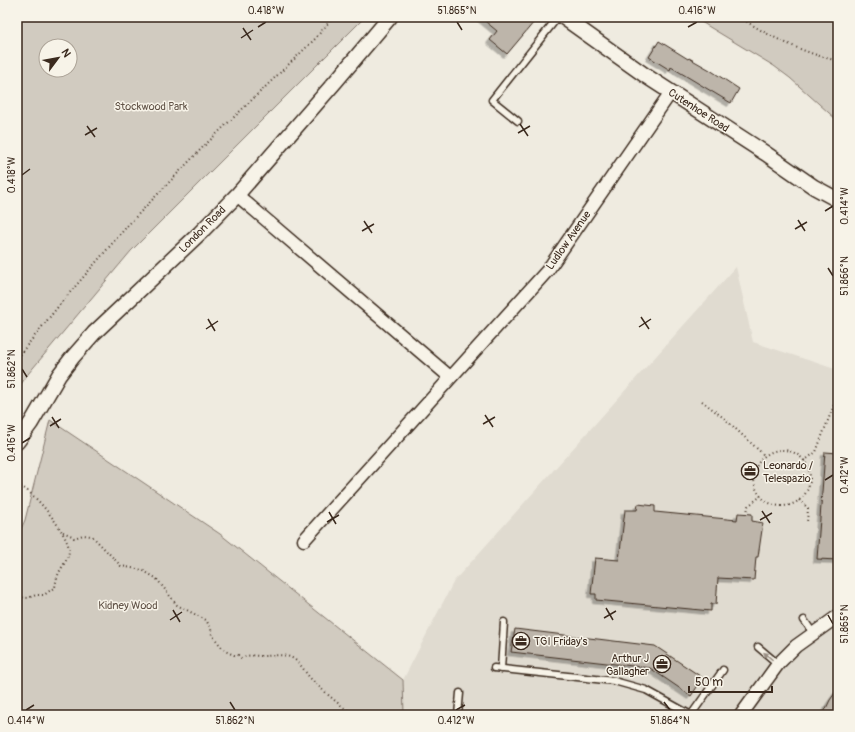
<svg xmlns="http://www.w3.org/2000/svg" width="855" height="732" viewBox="0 0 855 732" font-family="Pangolin,sans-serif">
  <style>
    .built { fill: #e0dbd0 }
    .green { fill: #d1cbc0; stroke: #867a6f; fill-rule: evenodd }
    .building { fill: #bdb5aa; stroke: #3b2a1e; filter: url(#shadow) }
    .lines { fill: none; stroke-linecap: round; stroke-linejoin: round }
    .service-casing { stroke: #3b2a1e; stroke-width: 9 }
    .minor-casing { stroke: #3b2a1e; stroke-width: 15 }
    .tertiary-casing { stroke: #3b2a1e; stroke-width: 17 }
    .path { stroke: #3b2a1e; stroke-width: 2; stroke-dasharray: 1 3; stroke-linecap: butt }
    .service { stroke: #f7f3e8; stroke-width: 6 }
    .minor { stroke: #f7f3e8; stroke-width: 12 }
    .tertiary { stroke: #f7f3e8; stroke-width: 14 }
    .oneway { fill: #998e83 }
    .ticks { fill: none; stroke: #3b2a1e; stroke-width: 1.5 }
    .labels { text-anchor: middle; stroke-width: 3; stroke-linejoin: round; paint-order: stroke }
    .park-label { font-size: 11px; fill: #605246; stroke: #f7f3e8 }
    .street-label { font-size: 11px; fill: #3b2a1e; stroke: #f7f3e8 }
    .poi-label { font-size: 11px; fill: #3b2a1e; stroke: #f7f3e8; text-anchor: start }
    .neatline { fill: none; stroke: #3b2a1e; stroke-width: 1.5 }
    .ticks-label { font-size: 10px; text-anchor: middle; fill: #3b2a1e }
  </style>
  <defs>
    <filter id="shadow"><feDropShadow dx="-3.5" dy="3.5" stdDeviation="0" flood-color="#0004"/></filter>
  </defs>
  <rect width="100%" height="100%" fill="#efebe0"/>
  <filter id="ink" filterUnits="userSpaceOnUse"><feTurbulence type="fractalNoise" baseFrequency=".025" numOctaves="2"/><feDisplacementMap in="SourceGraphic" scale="8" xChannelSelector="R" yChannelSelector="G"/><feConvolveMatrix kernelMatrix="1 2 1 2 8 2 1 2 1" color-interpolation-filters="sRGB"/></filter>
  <g filter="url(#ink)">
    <!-- built -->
    <path class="built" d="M736,267l17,75 85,28v345h-434l-1,-35 51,-99z"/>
    <!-- green -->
    <g class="green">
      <path d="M17,17h348l-234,234 -103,123 -11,16zM46,46h24v24h-24z"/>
      <path d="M693,17h145v104l-48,-43 -16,-12z"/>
      <path d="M50,420l170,114 183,146 1,35h-387v-177l8,-18z"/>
    </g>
    <!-- building -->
    <g class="building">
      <path d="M480,17h48l6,5 -27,32 -17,-14 7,-9z"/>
      <path d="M659,41l29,18 1,-1 21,12 29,19 -8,14 -60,-36 -1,3 -21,-13z"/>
      <path d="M825,452l13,1v107l-21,-1z"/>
      <path d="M638,504l17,2v6l82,8 1,-7 14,1v7l11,2 -5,34h-2l-2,23 -36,-2 -2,26h-5v7l-115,-11v-6h-5l4,-36 24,2 6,-50h12z"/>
      <path d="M515,629l140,17 48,32 -12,18 -41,-28 -139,-16z"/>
      <path d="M838,689v26h-15l7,-15z"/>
    </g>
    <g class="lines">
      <defs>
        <g id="service">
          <path d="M518,121l-26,-21 66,-83"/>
          <path d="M804,620l9,13"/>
          <path d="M758,647l20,17"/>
          <path d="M494,668l120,13 32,9 45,25"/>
          <path d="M501,669l3,-47"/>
          <path d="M458,715l2,-22"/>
          <path d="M691,715l32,-45"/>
        </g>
        <g id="minor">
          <path d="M237,195l213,182"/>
          <path d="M304,540l243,-269 124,-179"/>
          <path d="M741,715l37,-51 18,-18 42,-30"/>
        </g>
        <g id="tertiary">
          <path d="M563,17l83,59 119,77 49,34 24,13"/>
          <path d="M17,442l14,-19 28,-48 13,-17 22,-25 106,-100 37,-38 99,-114 54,-64"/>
        </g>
      </defs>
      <!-- service casing -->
      <use href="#service" class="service-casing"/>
      <!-- minor casing -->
      <use href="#minor" class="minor-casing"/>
      <!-- tertiary casing -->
      <use href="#tertiary" class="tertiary-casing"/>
      <!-- path -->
      <g class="path">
        <path d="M740,17c29,20 64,36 98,44"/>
        <path d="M17,358l44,-55 68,-79 75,-78 111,-107 18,-22"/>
        <path d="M702,401l23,18 40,37"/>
        <circle cx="782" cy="478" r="28"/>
        <path d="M804,461l12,-9 19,-50"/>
        <path d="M17,485c15,3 52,50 52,65 0,9 -8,17 -11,25 -2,4 -2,8 -3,12l-11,8h-8l-8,3 -11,-1"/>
        <path d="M799,500l9,8 -1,15"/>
        <path d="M747,514l1,-8 13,-10"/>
        <path d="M63,532l9,4 2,2 9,-3 9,1 29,30 21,4 14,8 21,27 29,15 5,9 1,6 13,16 9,4h4l3,3c8,-4 14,-2 21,-2 9,0 17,-2 25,0 14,4 17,17 27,26 12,11 27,25 41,33"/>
      </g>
      <!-- service -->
      <use href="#service" class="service"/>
      <!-- minor -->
      <use href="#minor" class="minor"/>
      <!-- tertiary -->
      <use href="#tertiary" class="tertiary"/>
    </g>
    <!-- one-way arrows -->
    <defs><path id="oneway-solid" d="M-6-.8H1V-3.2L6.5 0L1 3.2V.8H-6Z"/></defs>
    <use class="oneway" href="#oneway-solid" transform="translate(768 656) rotate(-140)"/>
  </g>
  <!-- ticks -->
  <path class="ticks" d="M457,22l5,8M258,27l8,-5M688,27l9,-5M243,28l8,12M241,38l12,-8M520,124l8,12M87,126l8,11M518,133l12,-7M85,135l12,-7M22,175l8,-6M825,211l8,-5M798,220l7,11M364,221l8,12M795,229l12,-7M362,231l12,-7M828,268l5,8M641,317l8,12M208,319l7,12M639,327l12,-8M206,329l12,-8M22,369l5,8M485,415l8,12M52,417l7,11M483,424l12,-7M50,426l11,-7M22,443l8,-5M825,480l8,-5M762,511l8,12M329,512l7,12M760,520l12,-7M327,522l12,-7M606,608l7,12M173,610l7,12M828,615l5,9M604,618l12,-7M170,620l12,-8M230,702l5,8M664,702l6,8M26,710l8,-5M456,710l9,-5"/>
  <!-- icons -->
  <defs>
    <symbol id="office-ring" viewBox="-11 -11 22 22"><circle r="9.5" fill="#f7f3e8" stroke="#3b2a1e" stroke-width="1.5"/><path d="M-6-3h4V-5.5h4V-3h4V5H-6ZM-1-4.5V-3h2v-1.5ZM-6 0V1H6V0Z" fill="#3b2a1e"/></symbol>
  </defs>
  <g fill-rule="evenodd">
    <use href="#office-ring" x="740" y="461" width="20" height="20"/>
    <use href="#office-ring" x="511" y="631" width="20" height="20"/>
    <use href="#office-ring" x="652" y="654" width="20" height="20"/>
  </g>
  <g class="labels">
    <!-- park labels -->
    <g class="park-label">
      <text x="151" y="110">Stockwood Park</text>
      <text x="128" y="609">Kidney Wood</text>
    </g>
    <!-- street labels -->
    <g class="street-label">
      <text transform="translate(699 110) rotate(33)" y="4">Cutenhoe Road</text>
      <text transform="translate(202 229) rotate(-45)" y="4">London Road</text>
      <text transform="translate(568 240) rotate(-55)" y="4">Ludlow Avenue</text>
    </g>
    <!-- poi labels -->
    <g class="poi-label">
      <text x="763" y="469">Leonardo /<tspan x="763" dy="13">Telespazio</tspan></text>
      <text x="534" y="645">TGI Friday's</text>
      <text x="649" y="662" text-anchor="end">Arthur J<tspan x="649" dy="13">Gallagher</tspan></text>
    </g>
  </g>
  <!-- margin -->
  <rect width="855" height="732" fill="none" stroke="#f7f3e8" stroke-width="44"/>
  <!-- north arrow -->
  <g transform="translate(58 58) rotate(58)"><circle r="19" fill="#f7f3e8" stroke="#aca397"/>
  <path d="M0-3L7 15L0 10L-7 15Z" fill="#3b2a1e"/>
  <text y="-6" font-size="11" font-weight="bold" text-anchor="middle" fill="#3b2a1e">N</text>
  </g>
  <!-- scale -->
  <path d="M689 686v6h83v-6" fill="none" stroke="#3b2a1e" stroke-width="2"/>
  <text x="695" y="686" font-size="12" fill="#3b2a1e" stroke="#f7f3e8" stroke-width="3" paint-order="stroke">50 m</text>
  <rect x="22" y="22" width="811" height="688" class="neatline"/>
  <g class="ticks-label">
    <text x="266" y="14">0.418°W</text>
    <text x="457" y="14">51.865°N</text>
    <text x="697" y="14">0.416°W</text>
    <text transform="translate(11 175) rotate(-90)" y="4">0.418°W</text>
    <text transform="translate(844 206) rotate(-90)" y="4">0.414°W</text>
    <text transform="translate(844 276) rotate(-90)" y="4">51.866°N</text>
    <text transform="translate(11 369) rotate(-90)" y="4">51.862°N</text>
    <text transform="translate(11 443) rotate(-90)" y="4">0.416°W</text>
    <text transform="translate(844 475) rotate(-90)" y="4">0.412°W</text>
    <text transform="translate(844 624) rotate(-90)" y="4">51.865°N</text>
    <text x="26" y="724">0.414°W</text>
    <text x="235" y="724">51.862°N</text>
    <text x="456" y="724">0.412°W</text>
    <text x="670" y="724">51.864°N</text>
  </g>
</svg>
